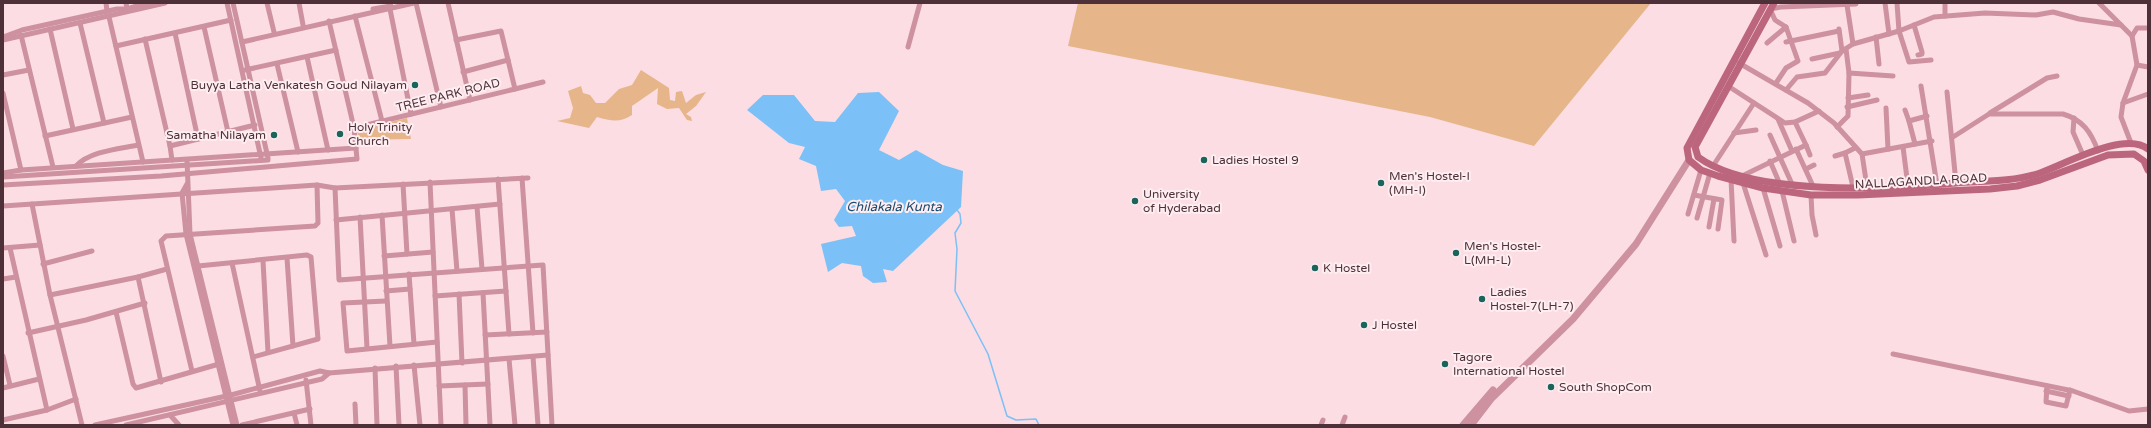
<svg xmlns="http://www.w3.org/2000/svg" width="2151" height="428" viewBox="0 0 2151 428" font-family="'Varela Round',sans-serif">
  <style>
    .green { fill: #e6b68a }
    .water { fill: #7bc0f7 }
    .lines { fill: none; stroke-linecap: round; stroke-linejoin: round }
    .stream { stroke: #7bc0f7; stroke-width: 1.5 }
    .minor { stroke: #cd919f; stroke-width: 5 }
    .tertiary { stroke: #cd919f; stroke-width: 7 }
    .secondary { stroke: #bc667e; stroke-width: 7 }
    .poi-dot { fill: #1a645b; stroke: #feeef2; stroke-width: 1.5 }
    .labels { text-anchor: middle; stroke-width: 4; stroke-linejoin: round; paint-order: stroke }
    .poi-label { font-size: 12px; fill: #4e3138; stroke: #feeef2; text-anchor: start }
    .street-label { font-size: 12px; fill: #4e3138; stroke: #feeef2 }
    .water-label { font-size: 13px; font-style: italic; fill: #184b6f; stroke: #feeef2 }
  </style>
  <rect width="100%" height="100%" fill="#fbdde3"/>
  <!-- green -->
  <g class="green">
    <path d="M1078,3h573l-117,143 -104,-29 -362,-71z"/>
    <path d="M641,70l28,18 1,12 5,1 1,-9 6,-1 4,12 10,-8 10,-3 -10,14 -10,8 5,3 1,4 -5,-1 -8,-12 -12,1 -10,-5 1,-16 -26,18v9c-12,8 -21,6 -35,2l-8,11 -32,-7 13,-3 3,-10 -5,-17 13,-5 2,7 7,2 6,8h9l14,-14 13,-4z"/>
    <path d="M407,118l4,21 -52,1 -2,-10z"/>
  </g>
  <!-- water -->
  <path class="water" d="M879,92l20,19 -20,39 20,10 17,-10 27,15 20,6 -2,36 -68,64 -10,-2 4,13 -14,1 -10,-7 -2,-10 -19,-3 -14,9 -7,-28 35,-8 -4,-10 -13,1 -5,-7 11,-19 -9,-12 -15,2 -5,-25 -17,-7 6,-12 -16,-4 -42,-33 16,-15h31l21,26 20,1 23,-29z"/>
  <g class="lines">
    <!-- stream -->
    <path class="stream" d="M957,210l3,4 1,9 -6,10 2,16 -2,42 33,63 19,62 9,4 20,-1 3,6"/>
    <!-- minor -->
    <g class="minor">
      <path d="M106,3l1,8"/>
      <path d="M126,3l1,6"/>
      <path d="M227,3l34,155"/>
      <path d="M233,3l35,155"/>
      <path d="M267,3l7,29"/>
      <path d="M299,3l4,22"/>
      <path d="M416,3l25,104"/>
      <path d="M448,3l22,97"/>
      <path d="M1885,3l4,31"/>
      <path d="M1897,3l2,28 10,31 22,-2"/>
      <path d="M1945,3v13"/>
      <path d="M2099,3l33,33 5,29 -14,38 -2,14 10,26"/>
      <path d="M1847,5l6,39"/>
      <path d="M373,9l18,-3"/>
      <path d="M390,9l21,105"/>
      <path d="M355,16l27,105"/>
      <path d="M109,17l34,145"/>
      <path d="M80,23l24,100"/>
      <path d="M1914,25l8,27v2l-4,1"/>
      <path d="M204,27l24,105"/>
      <path d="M50,29l23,100"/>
      <path d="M1839,29l3,22"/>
      <path d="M175,33l23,106"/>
      <path d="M21,35l32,132"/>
      <path d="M2132,36l5,-8h11"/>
      <path d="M3,37l19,-7 95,-21h10l20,-6"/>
      <path d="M1876,37l3,27"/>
      <path d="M145,39l25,107 85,-21"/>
      <path d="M3,40l162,-37"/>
      <path d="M242,42l172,-39"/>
      <path d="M1786,42l53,-11"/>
      <path d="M1767,43l19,-16"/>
      <path d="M116,46l115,-26"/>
      <path d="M908,47l12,-44"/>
      <path d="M307,57l21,93"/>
      <path d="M1812,59l28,-6"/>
      <path d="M1739,63l69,40 26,20 28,31 5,33"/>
      <path d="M277,64l21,88"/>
      <path d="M2137,65l11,2"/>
      <path d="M245,70l91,-20"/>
      <path d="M463,72l45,-12"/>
      <path d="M1849,73l44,3"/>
      <path d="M3,75l26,-5"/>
      <path d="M1776,83l10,-15 12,-7 -12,-34 -11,-7 -5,-11 11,-2 75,-3"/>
      <path d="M1728,86l57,37 10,-1 24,-11"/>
      <path d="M1921,86l16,99"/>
      <path d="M515,89l28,-7"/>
      <path d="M1786,90l11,-13 28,-4 17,-22 11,-7 46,-13 35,-14 51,-4 51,2 17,-3 26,7 42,6"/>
      <path d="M1947,92l9,91"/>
      <path d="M3,93l18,77"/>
      <path d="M1848,98l20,-3"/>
      <path d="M2123,103l25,-9"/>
      <path d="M1847,107l30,-7"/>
      <path d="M1886,108l2,41"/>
      <path d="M1905,110l4,11"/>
      <path d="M1990,113l57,-35 10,-2"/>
      <path d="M2074,118l-1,14 10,23"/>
      <path d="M1778,119l14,32"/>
      <path d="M1795,122l11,23"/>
      <path d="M1837,127l11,-11 1,-43 -3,-24"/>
      <path d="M354,128l161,-39 -14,-58 -45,9"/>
      <path d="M1734,133l22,-3"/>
      <path d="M1770,135l22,49"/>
      <path d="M45,136l87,-19"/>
      <path d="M1953,137l36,-23h74c20,6 28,18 35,37"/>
      <path d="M1915,144l-6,-23 18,-5"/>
      <path d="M170,146l2,14"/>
      <path d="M1903,147l5,39"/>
      <path d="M1796,149l17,37"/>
      <path d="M1862,154l70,-13"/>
      <path d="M1835,156l10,-3"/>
      <path d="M187,160l3,74 47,191"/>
      <path d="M1770,161l9,21"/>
      <path d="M76,166c14,-15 43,-17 62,-21"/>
      <path d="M1713,166l41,-63"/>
      <path d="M1806,169l8,-4"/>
      <path d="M3,173l18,-3 335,-22"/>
      <path d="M1742,176l64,-31 4,10"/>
      <path d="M3,177l265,-17"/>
      <path d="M522,178l11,155"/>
      <path d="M498,179l11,155"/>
      <path d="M1731,179l3,62"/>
      <path d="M430,182l11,243"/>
      <path d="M1743,183l23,72"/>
      <path d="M187,184l-5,9 4,41 47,191"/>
      <path d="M403,184l4,70"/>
      <path d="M3,185l158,-9 196,-17 -3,-31 -25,-107"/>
      <path d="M1853,187l-8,-34 10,-5"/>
      <path d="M335,188l193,-10"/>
      <path d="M1763,188l17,58"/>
      <path d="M1782,191l12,50"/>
      <path d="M1694,195l28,5 -4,29"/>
      <path d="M1811,195l1,20 4,20"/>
      <path d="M32,204l18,91 32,130"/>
      <path d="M3,206l314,-21 18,3 4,92 204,-15 9,160"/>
      <path d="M477,207l5,62"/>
      <path d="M452,209l5,62"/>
      <path d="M1688,214l13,-44"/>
      <path d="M382,215l8,131"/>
      <path d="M360,217l7,131"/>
      <path d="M1697,218l13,-45"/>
      <path d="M336,220l164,-16"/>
      <path d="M1709,227l5,-28"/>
      <path d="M3,248l37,-3"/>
      <path d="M10,248l37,162"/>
      <path d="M384,256l49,-4"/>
      <path d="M287,258l6,88"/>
      <path d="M263,261l5,91"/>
      <path d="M232,263l28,128"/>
      <path d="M43,264l49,-13"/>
      <path d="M198,266l109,-11 4,2 7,82 -65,18"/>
      <path d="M409,274l5,70"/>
      <path d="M138,277l23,105"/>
      <path d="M3,279l13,-2"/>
      <path d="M386,291l24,-2"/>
      <path d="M483,293l7,132"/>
      <path d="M459,294l3,69"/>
      <path d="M50,295l88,-18 29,-8"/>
      <path d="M435,296l71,-5"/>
      <path d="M386,301l-43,2 4,48 90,-9"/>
      <path d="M116,312l17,72 3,4 83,-24"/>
      <path d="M28,333l58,-13 59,-17"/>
      <path d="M485,335l62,-3"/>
      <path d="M1893,354l180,37 56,20 19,-2"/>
      <path d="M3,356l7,29"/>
      <path d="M533,357l5,68"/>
      <path d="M509,359l6,66"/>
      <path d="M414,365l6,60"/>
      <path d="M396,366l3,59"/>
      <path d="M375,368l2,57"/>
      <path d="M192,371l-31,-130 5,-5 149,-10 3,-3 -1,-38"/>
      <path d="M306,380l5,45"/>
      <path d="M465,385l1,40"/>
      <path d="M439,386l49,-2"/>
      <path d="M2047,386l-1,16 20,4 4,-16"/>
      <path d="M3,388l36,-9"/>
      <path d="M2046,391l23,5"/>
      <path d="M355,404l1,21"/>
      <path d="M294,413l3,12"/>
      <path d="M170,415l9,10"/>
      <path d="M3,420l44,-10 29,-11"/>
      <path d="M95,425l136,-30 89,-24 9,2 219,-18"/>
      <path d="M126,425l196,-46 7,-6"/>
      <path d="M242,425l68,-16"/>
      <path d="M1321,425l2,-5"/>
      <path d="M1342,425l3,-8"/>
    </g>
    <!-- tertiary -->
    <g class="tertiary">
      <path d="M1463,425l30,-35"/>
      <path d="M1471,425l20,-26 82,-80 63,-75 53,-84"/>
    </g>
    <!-- secondary -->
    <g class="secondary">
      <path d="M1765,3l-78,145 2,12 12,10 17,6 45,12 48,7h47l132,-6 27,-3 23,-6 68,-25 26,-1 10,7 4,9"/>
      <path d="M1774,3l-79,144 3,10c55,40 191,32 258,26 27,-2 54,-1 81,-9 25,-8 87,-44 111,-25"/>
    </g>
  </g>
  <!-- markers -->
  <g class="poi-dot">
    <circle cx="415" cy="85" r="4"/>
    <circle cx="340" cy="134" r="4"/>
    <circle cx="274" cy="135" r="4"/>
    <circle cx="1204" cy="160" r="4"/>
    <circle cx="1381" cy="183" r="4"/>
    <circle cx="1135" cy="201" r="4"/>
    <circle cx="1456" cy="253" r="4"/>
    <circle cx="1315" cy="268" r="4"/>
    <circle cx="1482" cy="299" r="4"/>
    <circle cx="1364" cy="325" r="4"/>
    <circle cx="1445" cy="364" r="4"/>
    <circle cx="1551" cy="387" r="4"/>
  </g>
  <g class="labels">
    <!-- poi labels -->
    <g class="poi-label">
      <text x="407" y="89" text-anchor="end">Buyya Latha Venkatesh Goud Nilayam</text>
      <text x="348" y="131">Holy Trinity<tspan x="348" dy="14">Church</tspan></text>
      <text x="266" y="139" text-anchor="end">Samatha Nilayam</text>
      <text x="1212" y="164">Ladies Hostel 9</text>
      <text x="1389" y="180">Men's Hostel-I<tspan x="1389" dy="14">(MH-I)</tspan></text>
      <text x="1143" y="198">University<tspan x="1143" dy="14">of Hyderabad</tspan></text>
      <text x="1464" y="250">Men's Hostel-<tspan x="1464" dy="14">L(MH-L)</tspan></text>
      <text x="1323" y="272">K Hostel</text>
      <text x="1490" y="296">Ladies<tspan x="1490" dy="14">Hostel-7(LH-7)</tspan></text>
      <text x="1372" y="329">J Hostel</text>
      <text x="1453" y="361">Tagore<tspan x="1453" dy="14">International Hostel</tspan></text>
      <text x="1559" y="391">South ShopCom</text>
    </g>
    <!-- street labels -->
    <g class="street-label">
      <text transform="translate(448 95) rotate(-14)" y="4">TREE PARK ROAD</text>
      <text transform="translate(1921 181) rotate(-3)" y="4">NALLAGANDLA ROAD</text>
    </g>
    <!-- water labels -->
    <g class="water-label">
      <text x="894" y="211">Chilakala Kunta</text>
    </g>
  </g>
  <!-- border -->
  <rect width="2151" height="428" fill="none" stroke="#4e3138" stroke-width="8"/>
</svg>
